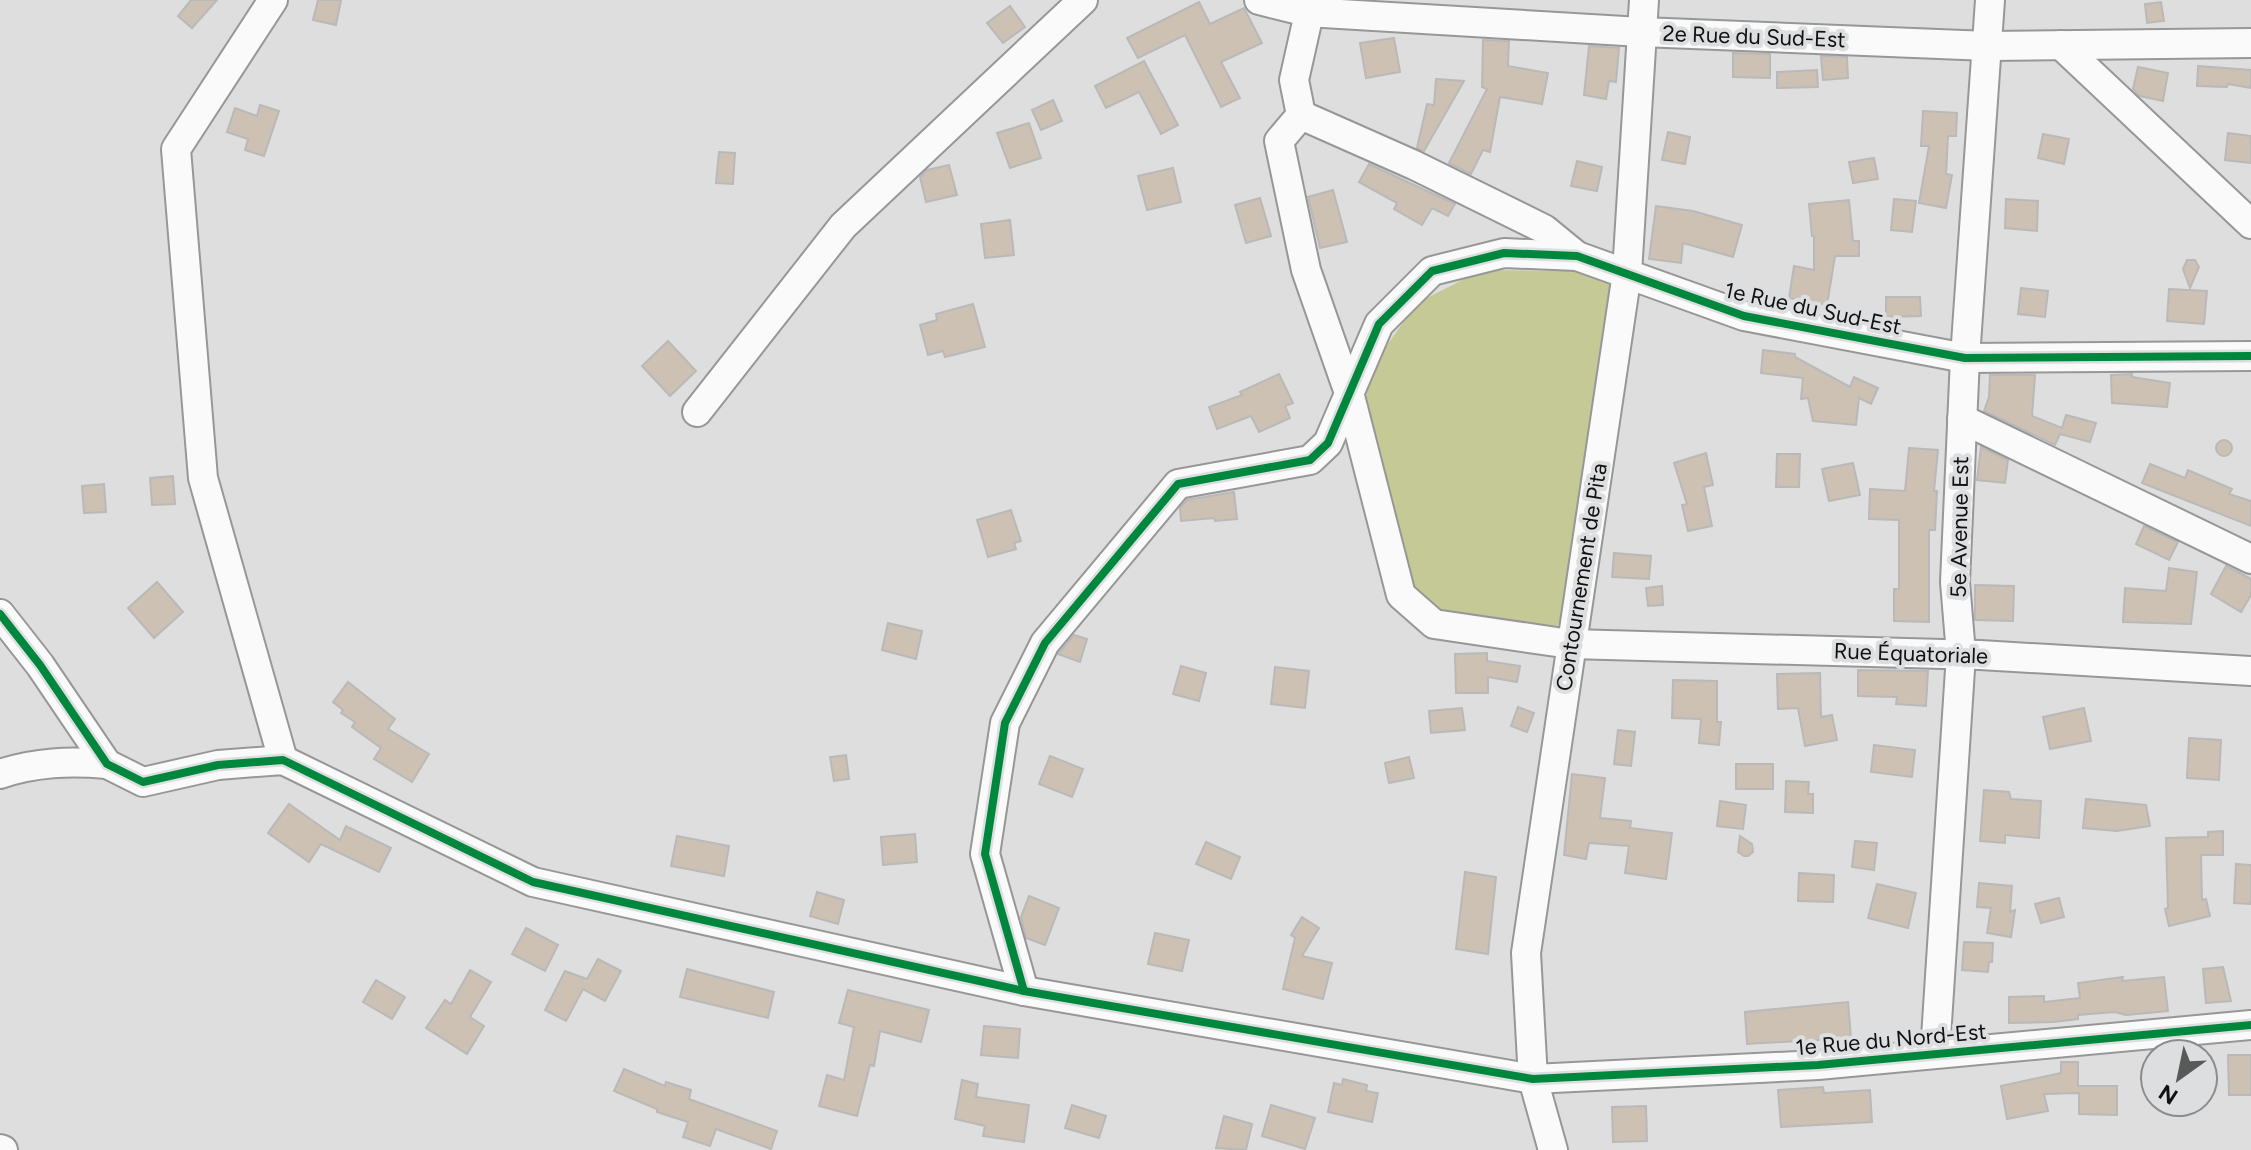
<svg xmlns="http://www.w3.org/2000/svg" width="2251" height="1150" viewBox="0 0 2251 1150" font-family="Figtree,sans-serif">
  <style>
    .forest { fill: #c4c996 }
    .building { fill: #ccc1b2; stroke: #b9b9b9; stroke-width: 2 }
    .lines { fill: none; stroke-linecap: round; stroke-linejoin: round }
    .minor-casing { stroke: #979798; stroke-width: 32 }
    .minor { stroke: #fafafa; stroke-width: 28 }
    .cycleway-casing { stroke: #dddee0; stroke-width: 13 }
    .cycleway { stroke: #00873e; stroke-width: 8 }
    .labels { text-anchor: middle; stroke-width: 8; stroke-linejoin: round; paint-order: stroke }
    .street-label { font-size: 22px; fill: #101111; stroke: #dddee0 }
  </style>
  <rect width="100%" height="100%" fill="#dededf"/>
  <!-- forest -->
  <path class="forest" d="M1482,270l88,1 35,4 11,18 -47,313 -14,24 -108,-12 -45,-40 -39,-156 7,-53 47,-66z"/>
  <!-- building -->
  <g class="building">
    <path d="M191,0h26l-25,28 -14,-12z"/>
    <path d="M318,0h23l-5,25 -23,-5z"/>
    <path d="M1199,2l11,22 34,-16 18,35 -41,19 19,36 -19,9 -36,-72 -47,23 -11,-20z"/>
    <path d="M2161,2l3,19 -17,2 -2,-19z"/>
    <path d="M1010,6l15,21 -22,16 -16,-20z"/>
    <path d="M1394,38l6,34 -34,6 -6,-35z"/>
    <path d="M1483,40l26,1 -1,25 40,7 -6,31 -42,-7 -10,55 -7,-2 -12,24 -22,-11 38,-74 -5,-2z"/>
    <path d="M1589,46l30,2 -3,34 -7,-1 -3,18 -22,-4z"/>
    <path d="M1733,53l37,1v24l-37,-1z"/>
    <path d="M1821,56l26,1 1,21 -25,2z"/>
    <path d="M1144,61l34,64 -17,9 -22,-42 -33,16 -11,-22z"/>
    <path d="M2198,66l53,4v18l-23,-4 -1,3 -30,-1z"/>
    <path d="M2138,67l30,6 -5,28 -23,-5 -7,-7z"/>
    <path d="M1817,70l1,17 -41,1v-16z"/>
    <path d="M1436,79l28,2 -40,70 -7,-3 10,-44 7,1z"/>
    <path d="M1053,100l9,21 -21,9 -9,-20z"/>
    <path d="M260,105l19,6 -15,45 -19,-6 3,-11 -21,-7 8,-24 22,8z"/>
    <path d="M1923,111l34,2 -1,23h-8l-2,38 6,1 -6,33 -27,-5 10,-57h-8z"/>
    <path d="M1029,123l12,35 -31,10 -13,-35z"/>
    <path d="M1668,132l22,5 -5,27 -23,-4z"/>
    <path d="M2228,133l23,3v27l-26,-3z"/>
    <path d="M2043,134l26,5 -5,25 -26,-6z"/>
    <path d="M719,152l16,1 -2,31 -17,-1z"/>
    <path d="M1874,158l4,21 -25,4 -4,-21z"/>
    <path d="M1577,161l25,6 -5,24 -26,-5z"/>
    <path d="M1369,164l86,40 -7,12 -16,-8 -10,17 -28,-16 3,-6 -38,-21z"/>
    <path d="M949,165l8,30 -31,7 -6,-25 7,-7z"/>
    <path d="M1173,168l8,34 -34,8 -9,-34z"/>
    <path d="M1333,190l14,52 -27,6 -12,-51z"/>
    <path d="M1260,198l11,38 -25,7 -11,-38z"/>
    <path d="M1894,199l22,2 -4,31 -21,-2z"/>
    <path d="M2006,199l32,2 -1,30 -32,-3z"/>
    <path d="M1849,200l4,41h6v15h-24l-8,49 -38,-7 5,-32 20,4v-34h-2l-3,-32z"/>
    <path d="M1656,206l37,5 49,14 -9,32 -50,-14 -2,20 -32,-4z"/>
    <path d="M1010,220l4,35 -29,3 -4,-34z"/>
    <path d="M2187,260h8l4,7 -9,21 -7,-19z"/>
    <path d="M2021,288l27,3 -3,26 -27,-3z"/>
    <path d="M2169,289l38,2 -3,33 -37,-3z"/>
    <path d="M1886,297h34l1,19 -35,1z"/>
    <path d="M973,304l12,43 -40,10 -2,-6 -15,4 -8,-30 17,-5 -1,-6z"/>
    <path d="M668,341l28,30 -26,25 -28,-30z"/>
    <path d="M1763,350l32,4v3l55,30 4,-10 24,11 -7,16 -12,-6 -3,27 -43,-4 -5,-23 -7,1 2,-21 -42,-5z"/>
    <path d="M1279,374l14,29 -8,3 5,12 -31,14 -8,-16 -34,13 -8,-22 33,-12 -2,-3z"/>
    <path d="M2132,374v3l38,6 -3,24 -55,-4 -1,-28z"/>
    <path d="M1990,375h45l-3,41 30,12 4,-13 30,8 -6,19 -30,-8 -5,11 -71,-34 5,-14z"/>
    <circle cx="2224" cy="448" r="8"/>
    <path d="M1981,447l27,13 -3,23 -28,-3z"/>
    <path d="M1909,448l29,2 -4,41h3l-2,39h-6v92l-35,-1v-32h5v-69l-30,-1 1,-30 35,2z"/>
    <path d="M1706,453l7,32 -9,2 8,39 -24,5 -6,-26 5,-1 -13,-41z"/>
    <path d="M1777,454h23l-1,33h-23z"/>
    <path d="M1853,463l7,32 -31,6 -7,-32z"/>
    <path d="M2150,464l35,14 3,-8 44,19 -3,5 22,7v25l-109,-43z"/>
    <path d="M173,476l2,28 -23,1 -2,-27z"/>
    <path d="M104,484l2,28 -22,1 -2,-27z"/>
    <path d="M1234,492l3,27 -22,2 -1,-3 -33,3 -1,-13 7,-8z"/>
    <path d="M1011,510l10,31 -7,2 2,6 -28,8 -11,-37z"/>
    <path d="M2144,526l34,16 -9,18 -33,-16z"/>
    <path d="M1614,553l37,3 -2,23 -37,-2z"/>
    <path d="M2226,566l25,13v16l-10,17 -30,-18z"/>
    <path d="M2169,568l28,4 -6,52 -68,-2 2,-34 41,3z"/>
    <path d="M157,582l26,30 -29,26 -26,-30z"/>
    <path d="M1975,585l39,1 -1,35 -38,-1z"/>
    <path d="M1662,586l1,19 -15,1 -2,-18z"/>
    <path d="M888,623l34,8 -6,28 -34,-9z"/>
    <path d="M1074,635l13,4 -7,23 -22,-8z"/>
    <path d="M1487,653v8l33,5 -3,16 -29,-5v16h-32l-1,-39z"/>
    <path d="M1181,666l25,7 -7,28 -26,-7z"/>
    <path d="M1275,667l34,4 -4,37 -34,-4z"/>
    <path d="M1858,670l70,1 -2,35 -30,-2 1,-7 -39,-1z"/>
    <path d="M1820,673l1,44 11,-2 5,25 -32,6 -7,-38 -20,1 -1,-35z"/>
    <path d="M1673,680l44,1v41h4l-2,23 -20,-2 2,-24 -29,-1z"/>
    <path d="M348,682l47,37 -7,10 41,25 -17,28 -38,-23 7,-11 -29,-21 3,-5 -14,-9 2,-3 -10,-8z"/>
    <path d="M1518,707l16,6 -7,19 -16,-6z"/>
    <path d="M1462,708l3,22 -34,3 -2,-22z"/>
    <path d="M2084,708l7,33 -41,8 -7,-32z"/>
    <path d="M1618,730l17,2 -4,34 -17,-2z"/>
    <path d="M2189,738l32,2 -2,40 -32,-2z"/>
    <path d="M1874,745l41,5 -3,27 -41,-5z"/>
    <path d="M846,755l3,24 -15,2 -4,-24z"/>
    <path d="M1050,756l33,13 -11,28 -33,-13z"/>
    <path d="M1409,757l5,21 -25,5 -4,-20z"/>
    <rect x="1736" y="764" width="37" height="25"/>
    <path d="M1572,774l33,4 -5,40 31,3 -1,7 42,5 -6,46 -41,-6 4,-27 -40,-3 -3,16 -22,-4z"/>
    <path d="M1786,781l23,1 -1,12h5v19l-28,-1z"/>
    <path d="M1984,790l25,2 2,7 30,2 -2,37 -34,-3v8l-25,-2z"/>
    <path d="M2086,799l60,6 4,21 -33,5 -34,-3z"/>
    <path d="M1720,801l26,4 -3,24 -26,-3z"/>
    <path d="M289,804l51,36 6,-14 45,22 -12,24 -58,-28 -12,18 -41,-29z"/>
    <path d="M2223,831v24h-22l1,45 4,-1 4,17 -41,10 -4,-17 3,-1 -2,-70 42,-1v-5z"/>
    <path d="M915,834l2,28 -34,3 -2,-28z"/>
    <path d="M677,836l52,10 -5,30 -53,-10z"/>
    <path d="M1740,836l12,8 1,8 -5,4h-4l-6,-4z"/>
    <path d="M1855,841l22,2 -3,27 -22,-3z"/>
    <path d="M1206,842l34,15 -9,22 -35,-15z"/>
    <path d="M2236,864l15,1v39l-17,-1z"/>
    <path d="M1465,872l31,5 -8,77 -32,-5z"/>
    <path d="M1799,873l35,2 -1,27 -35,-1z"/>
    <path d="M1979,883l33,3 -2,26 5,-2 -4,27 -24,-4 4,-25 -14,-1z"/>
    <path d="M1877,884l39,9 -8,35 -40,-10z"/>
    <path d="M817,892l27,8 -6,24 -28,-8z"/>
    <path d="M1029,896l30,12 -14,37 -19,-7 -5,-21z"/>
    <path d="M2059,898l5,19 -23,6 -6,-19z"/>
    <path d="M1302,917l17,11 -17,28 30,7 -9,36 -40,-10 12,-51 -4,-3z"/>
    <path d="M526,928l32,17 -13,26 -33,-17z"/>
    <path d="M1155,933l34,7 -7,31 -34,-7z"/>
    <path d="M1964,942l29,1 -1,19h-3l-1,10 -26,-2z"/>
    <path d="M598,959l23,12 -16,30 -22,-12 -17,32 -21,-11 20,-39 22,8z"/>
    <path d="M2223,967l8,34 -25,2 -3,-34z"/>
    <path d="M687,969l87,23 -6,26 -88,-21z"/>
    <path d="M470,970l21,12 -21,35 14,9 -17,28 -41,-26 19,-28 6,4z"/>
    <path d="M2123,977l-1,4 42,-4 4,34 -42,4 -11,-3 -37,3v4l-24,3 -45,1v-26l35,-1v6l36,-4 -2,-15z"/>
    <path d="M376,980l29,17 -13,22 -29,-17z"/>
    <path d="M848,990l81,20 -8,32 -41,-11 -6,35 -4,-1 -13,51 -38,-10 8,-31 17,5 10,-53 -15,-4z"/>
    <path d="M1848,1002l3,36 -104,6 -2,-32z"/>
    <path d="M984,1026l36,3 -2,29 -37,-3z"/>
    <path d="M2228,1055h23v40h-22z"/>
    <path d="M2061,1062h17v24h39v29l-38,-1v-21l-35,1 4,17 -41,8 -6,-33 60,-13z"/>
    <path d="M624,1069l41,17 1,-4 25,8 -2,9 88,32 -6,18 -55,-20 -6,17 -27,-9 5,-15 -31,-10v-3l-43,-18z"/>
    <path d="M1343,1079l24,6 -1,6 12,2 -6,29 -44,-10 6,-29 8,2z"/>
    <path d="M962,1080l16,4 -2,13 53,8 -5,37 -41,-6 2,-10 -30,-7z"/>
    <path d="M1823,1087l1,6 46,-3 2,32 -91,5 -3,-37z"/>
    <path d="M1072,1105l34,11 -7,22 -34,-10z"/>
    <path d="M1271,1105l44,13 -10,31 -43,-13z"/>
    <path d="M1646,1106l1,35 -34,1 -1,-35z"/>
    <path d="M1224,1116l28,8 -6,26 -30,-2z"/>
  </g>
  <g class="lines">
    <defs>
      <g id="minor">
        <path d="M273,0l-97,149 27,329 80,282"/>
        <path d="M1259,0l48,12 334,20 347,14 263,-3"/>
        <path d="M1312,0l-18,80 7,35 113,50 130,64 33,27"/>
        <path d="M2061,45l190,179"/>
        <path d="M1301,115l-22,26 27,129 44,126 51,199 33,29 136,20 410,11 271,16"/>
        <path d="M697,412l146,-186 240,-226"/>
        <path d="M1962,419l289,140"/>
        <path d="M0,614l40,51 67,99 36,18 75,-17 65,-5 250,122 491,109 509,88 285,-14 433,-40"/>
        <path d="M0,774c36,-12 69,-13 107,-10"/>
        <path d="M1024,991l-39,-137 20,-131 40,-80 133,-159 132,-24 18,-17 51,-119 53,-53 72,-18 73,3 167,60 221,42 286,-2"/>
        <path d="M1935,1053l26,-399 -6,-72 10,-224 25,-358"/>
        <path d="M0,1149l3,1"/>
        <path d="M1553,1150l-20,-71 -7,-126 101,-680 17,-273"/>
      </g>
    </defs>
    <!-- minor casing -->
    <use href="#minor" class="minor-casing"/>
    <!-- minor -->
    <use href="#minor" class="minor"/>
    <defs>
      <g id="cycleway">
        <path d="M0,614l40,51 67,99 36,18 75,-17 65,-5 250,122 491,109 509,88 285,-14 433,-40"/>
        <path d="M1024,991l-39,-137 20,-131 40,-80 133,-159 132,-24 18,-17 51,-119 53,-53 72,-18 73,3 167,60 221,42 286,-2"/>
      </g>
    </defs>
    <!-- cycleway casing -->
    <use href="#cycleway" class="cycleway-casing"/>
    <!-- cycleway -->
    <use href="#cycleway" class="cycleway"/>
  </g>
  <g class="labels">
    <!-- street labels -->
    <g class="street-label">
      <text transform="translate(1754 36) rotate(2)" y="8">2e Rue du Sud-Est</text>
      <text transform="translate(1813 308) rotate(12)" y="8">1e Rue du Sud-Est</text>
      <text transform="translate(1959 527) rotate(-89)" y="8">5e Avenue Est</text>
      <text transform="translate(1581 577) rotate(-81)" y="8">Contournement de Pita</text>
      <text transform="translate(1911 653) rotate(2)" y="8">Rue Équatoriale</text>
      <text transform="translate(1891 1039) rotate(-5)" y="8">1e Rue du Nord-Est</text>
    </g>
  </g>
  <!-- north arrow -->
  <g transform="translate(2179 1078) rotate(213)"><circle r="38" fill="#dddee0" stroke="#8b8c8d" stroke-width="2"/>
  <path d="M0-6L14 30L0 20L-14 30Z" fill="#585959"/>
  <text y="-12" font-size="22" font-weight="bold" text-anchor="middle" fill="#101111">N</text>
  </g>
</svg>
